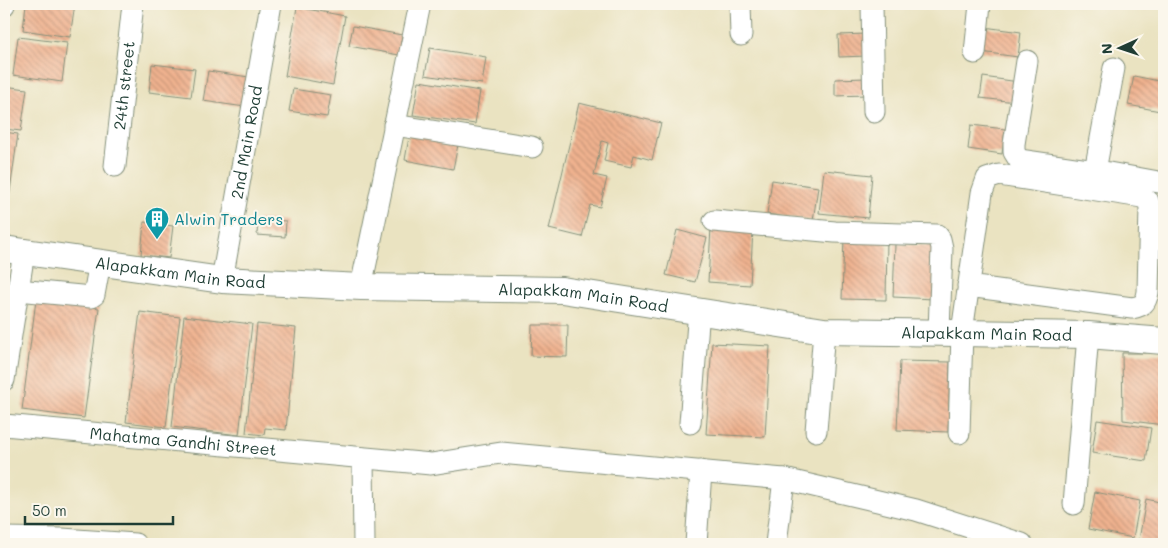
<svg xmlns="http://www.w3.org/2000/svg" width="1168" height="548" viewBox="0 0 1168 548" font-family="Mali,sans-serif">
  <style>
    .building { fill: url(#building-back-hatch) }
    .lines { fill: none; stroke-linecap: round; stroke-linejoin: round }
    .minor-casing { stroke: #84907a; stroke-width: 23 }
    .major-casing { stroke: #84907a; stroke-width: 28 }
    .minor { stroke: #fff; stroke-width: 21 }
    .major { stroke: #fff; stroke-width: 26 }
    .labels { text-anchor: middle; stroke-width: 4; stroke-linejoin: round; paint-order: stroke }
    .street-label { font-size: 16px; fill: #1f3d34; stroke: #fbf7ec }
    .culture-label { font-size: 16px; fill: #0d838f; stroke: #fbf7ec; text-anchor: start }
  </style>
  <defs>
    <pattern id="building-back-hatch" width="6" height="6" patternUnits="userSpaceOnUse" patternTransform="scale(1.25)"><rect width="6" height="6" fill="#f0b28f"/><path d="M-1 5l2 2M0 0l6 6M5-1l2 2" fill="none" stroke="#c29276"/></pattern>
  </defs>
  <rect width="100%" height="100%" fill="#fbf7ec"/>
  <filter id="ink" filterUnits="userSpaceOnUse"><feTurbulence type="fractalNoise" baseFrequency=".02" numOctaves="2"/><feDisplacementMap in="SourceGraphic" scale="10" xChannelSelector="R" yChannelSelector="G"/><feConvolveMatrix kernelMatrix="1 2 1 2 8 2 1 2 1" color-interpolation-filters="sRGB"/></filter>
  <filter id="wash" filterUnits="userSpaceOnUse"><feTurbulence type="fractalNoise" baseFrequency=".0096" numOctaves="4" result="noise"/><feDisplacementMap in="SourceGraphic" scale="20" xChannelSelector="R" yChannelSelector="G"/><feGaussianBlur stdDeviation="1.12" result="paint"/><feColorMatrix in="noise" values="0 0 0 0 0 0 0 0 0 0 0 0 0 0 0 0 0 1.4 0 .05"/><feComposite in="paint" operator="in"/></filter>
  <g filter="url(#wash)">
    <rect width="100%" height="100%" fill="#eae3c1"/>
    <g id="blocks">
      <!-- building -->
      <g class="building">
        <path d="M26,4h49l-5,33 -47,-7z"/>
        <path d="M297,7l48,9 -12,69 -48,-9z"/>
        <path d="M353,26l49,9 -3,20 -50,-9z"/>
        <path d="M984,27l37,5 -3,25 -37,-5z"/>
        <path d="M866,34l1,22 -28,1 -1,-22z"/>
        <path d="M18,37l49,6 -5,39 -49,-7z"/>
        <path d="M430,48l56,9 -4,27 -57,-9z"/>
        <path d="M152,64l43,5 -4,28 -42,-5z"/>
        <path d="M208,71l41,6 -4,30 -42,-6z"/>
        <path d="M1134,76l30,6 -4,29 -32,-6z"/>
        <path d="M983,77l36,5 -3,20 -36,-4z"/>
        <path d="M866,78v17l-31,1v-17z"/>
        <path d="M419,81l61,10 -5,33 -62,-9z"/>
        <path d="M4,86l23,3 -6,42 -17,-2z"/>
        <path d="M293,89l38,6 -4,22 -38,-6z"/>
        <path d="M579,103l82,20 -9,37 -18,-5 -3,12 -27,-6 4,-18 -6,-2 -8,34 13,3 -7,29 -10,-2 -8,32 -33,-8z"/>
        <path d="M971,125l34,4 -3,25 -34,-5z"/>
        <path d="M410,131l49,9 -6,29 -48,-9z"/>
        <path d="M4,132l14,2 -13,93h-1z"/>
        <path d="M824,170l48,5 -4,43 -49,-5z"/>
        <path d="M772,180l46,7 -5,34 -46,-7z"/>
        <path d="M258,219l28,2 -1,16 -28,-2z"/>
        <path d="M144,222l29,4 -4,32 -28,-3z"/>
        <path d="M711,227l42,2 -3,56 -42,-3z"/>
        <path d="M677,230l30,8 -12,44 -29,-7z"/>
        <path d="M844,238l43,1 -1,61 -44,-1z"/>
        <path d="M895,244l41,2 -2,53 -41,-2z"/>
        <path d="M36,300l63,8 -15,110 -62,-8z"/>
        <path d="M140,312l40,5 -14,110 -40,-5z"/>
        <path d="M184,316l68,8 -13,111 -67,-8z"/>
        <path d="M257,324l39,4 -10,102 -21,-2 -1,7 -18,-2z"/>
        <path d="M532,325h36l-1,32 -36,-1z"/>
        <path d="M712,343l58,3 -5,91 -59,-3z"/>
        <path d="M1122,353h42v72l-41,-5z"/>
        <path d="M900,361l50,1 -2,70 -51,-2z"/>
        <path d="M1097,420l54,8 -5,33 -54,-8z"/>
        <path d="M1095,492l45,9 -7,37 -45,-9z"/>
        <path d="M1146,499l18,4v41l-25,-4z"/>
      </g>
    </g>
  </g>
  <g filter="url(#ink)">
    <use href="#blocks" fill-opacity="0" stroke="#84907a" stroke-width="1"/>
    <g class="lines">
      <defs>
        <g id="minor">
          <path d="M740,4l1,31"/>
          <path d="M872,4l2,108"/>
          <path d="M4,5v-1"/>
          <path d="M975,53l5,-49"/>
          <path d="M1027,61l-13,83v8l5,8 90,13 55,10"/>
          <path d="M394,125l138,22"/>
          <path id="s1" d="M115,166l18,-162"/>
          <path d="M1095,171l19,-103"/>
          <path d="M714,221l121,11 102,3 3,4 2,9 -3,84"/>
          <path id="s2" d="M222,280l49,-276"/>
          <path d="M361,287l59,-283"/>
          <path d="M18,290l73,7 3,-2 6,-33"/>
          <path d="M4,380l20,-128"/>
          <path d="M690,423l9,-113"/>
          <path id="s3" d="M4,425l395,36 32,3 70,-11 283,26 132,31 106,34"/>
          <path d="M816,431l8,-100"/>
          <path d="M959,433l3,-101 20,-139 5,-14 12,-4 143,22 6,4 2,6 -2,85c-2,11 -5,14 -16,16l-164,-22"/>
          <path d="M363,458l1,86"/>
          <path d="M1074,504l14,-169"/>
          <path d="M4,538l58,1 73,5"/>
          <path d="M696,544l5,-73"/>
          <path d="M776,544l8,-65"/>
        </g>
        <g id="major">
          <path id="s4" d="M4,249l218,31 139,7 201,3 262,41 264,4 76,6"/>
        </g>
      </defs>
      <!-- minor casing -->
      <use href="#minor" class="minor-casing"/>
      <!-- major casing -->
      <use href="#major" class="major-casing"/>
      <!-- minor -->
      <use href="#minor" class="minor"/>
      <!-- major -->
      <use href="#major" class="major"/>
    </g>
  </g>
  <!-- icons -->
  <defs>
    <symbol id="building-pin" viewBox="-11 -11 22 30"><path d="M0 17L-7.5 6A9.5 9.5 0 1 1 7.5 6Z" fill="#0f9aa8" stroke="#fbf7ec"/><path d="M-4-6H4V6H1V3H-1V6H-4ZM-2.5-4.3h1.7v1.8h-1.7ZM.8-4.3h1.7v1.8H.8ZM-2.5-1h1.7V.8h-1.7ZM.8-1h1.7V.8H.8Z" fill="#fff"/></symbol>
  </defs>
  <g fill-rule="evenodd">
    <use href="#building-pin" x="143" y="205" width="28" height="38"/>
  </g>
  <g class="labels">
    <!-- street labels -->
    <g class="street-label">
      <text dy="6" stroke="none"><textPath href="#s1" startOffset="81">24th street</textPath></text>
      <text dy="6" stroke="none"><textPath href="#s2" startOffset="140">2nd Main Road</textPath></text>
      <text dy="6" stroke="none"><textPath href="#s4" startOffset="178">Alapakkam Main Road</textPath></text>
      <text dy="6" stroke="none"><textPath href="#s4" startOffset="582">Alapakkam Main Road</textPath></text>
      <text dy="6" stroke="none"><textPath href="#s4" startOffset="988">Alapakkam Main Road</textPath></text>
      <text dy="6" stroke="none"><textPath href="#s3" startOffset="180">Mahatma Gandhi Street</textPath></text>
    </g>
    <!-- culture labels -->
    <g class="culture-label">
      <text x="174" y="225">Alwin Traders</text>
    </g>
  </g>
  <!-- margin -->
  <rect width="1168" height="548" fill="none" stroke="#fbf7ec" stroke-width="20"/>
  <!-- north arrow -->
  <g transform="translate(1120 48) rotate(267)" stroke="#fbf7ec" stroke-width="4" paint-order="stroke">
  <path d="M0-4L9 19L0 12L-9 19Z" fill="#1f3d34"/>
  <text y="-8" font-size="14" font-weight="bold" text-anchor="middle" fill="#1f3d34">N</text>
  </g>
  <!-- scale -->
  <path d="M25 516v8h148v-8" fill="none" stroke="#1f3d34" stroke-width="2.5"/>
  <text x="32" y="516" font-size="15" fill="#1f3d34" stroke="#fbf7ec" stroke-width="4" paint-order="stroke">50 m</text>
</svg>
